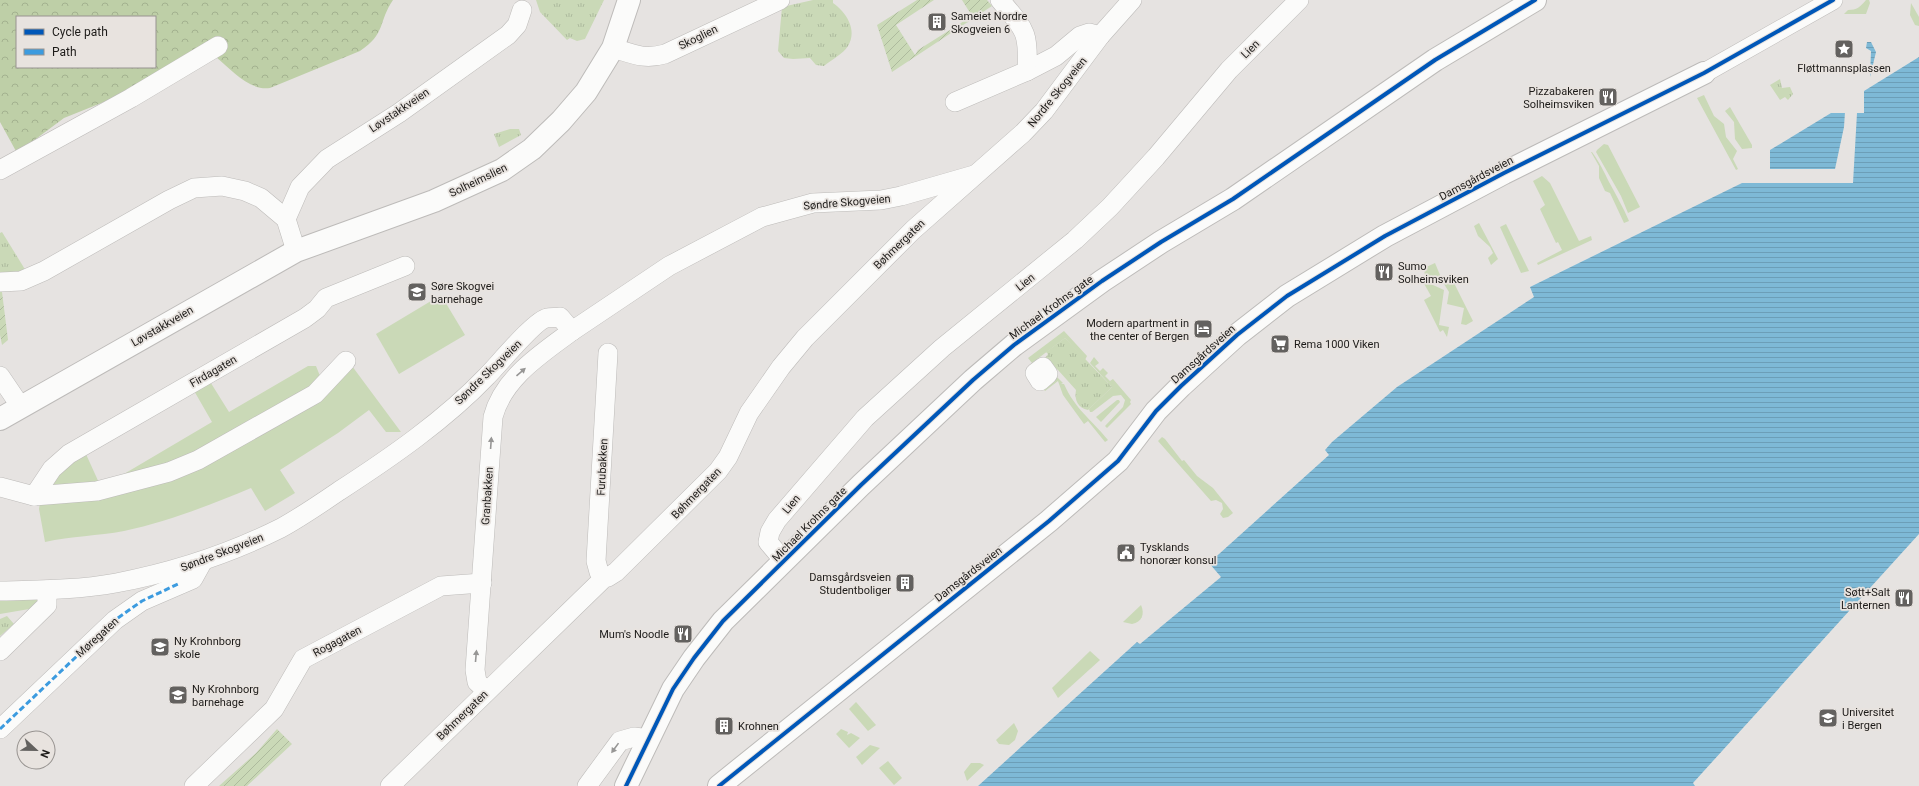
<svg xmlns="http://www.w3.org/2000/svg" width="1919" height="786" viewBox="0 0 1919 786" font-family="Roboto,sans-serif">
  <style>
    .grass { fill: #cad9b7 }
    .forest { fill: url(#forest-crowns); fill-rule: evenodd }
    .park { fill: url(#park-tufts) }
    .garden { fill: url(#garden-furrows) }
    .water { fill: url(#water-rules) }
    .pier { fill: #e6e3e1 }
    .lines { fill: none; stroke-linecap: round; stroke-linejoin: round }
    .street-casing { stroke: #bdbbb9; stroke-width: 20 }
    .secondary-casing { stroke: #bdbbb9; stroke-width: 24 }
    .primary-casing { stroke: #bdbbb9; stroke-width: 24 }
    .street { stroke: #fbfbfa; stroke-width: 19 }
    .secondary { stroke: #fbfbfa; stroke-width: 22 }
    .primary { stroke: #fbfbfa; stroke-width: 22 }
    .quiet { stroke: #3c9bdf; stroke-width: 3; stroke-dasharray: 6 3; stroke-linecap: butt }
    .cycleway-casing { stroke: #e8e3df; stroke-width: 6 }
    .cycleway { stroke: #0057b8; stroke-width: 4 }
    .oneway { fill: #979695 }
    .labels { text-anchor: middle; stroke-width: 3.5; stroke-linejoin: round; paint-order: stroke }
    .poi-label { font-size: 11px; fill: #1d1b19; stroke: #e8e3df; text-anchor: start }
    .street-label { font-size: 11px; fill: #1d1b19; stroke: #e8e3df }
  </style>
  <defs>
    <pattern id="forest-crowns" width="20" height="18" patternUnits="userSpaceOnUse"><rect width="20" height="18" fill="#becfa7"/><path d="M2 6a3 3 0 1 1 6 0M12 15a3 3 0 1 1 6 0" fill="none" stroke="#a3b18f"/></pattern>
    <pattern id="park-tufts" width="24" height="20" patternUnits="userSpaceOnUse"><rect width="24" height="20" fill="#cad9b7"/><path d="M3 7l-1-3M5 7V3M7 7l1-3M15 17l-1-3M17 17v-4M19 17l1-3" fill="none" stroke="#adba9d"/></pattern>
    <pattern id="garden-furrows" width="10" height="10" patternUnits="userSpaceOnUse"><rect width="10" height="10" fill="#cad9b7"/><path d="M-1 1l2-2M0 10L10 0M9 11l2-2" fill="none" stroke="#adba9d"/></pattern>
    <pattern id="water-rules" width="6" height="5" patternUnits="userSpaceOnUse"><rect width="6" height="5" fill="#7eb9d6"/><path d="M0 2.5h6" fill="none" stroke="#6c9eb7"/></pattern>
  </defs>
  <rect width="100%" height="100%" fill="#e6e3e1"/>
  <!-- grass -->
  <g class="grass">
    <path d="M1866,0h3l1,3 -4,11h-22l4,-4c9,0 12,-3 18,-10z"/>
    <path d="M1911,3l8,14v9l-4,-1 -5,-10z"/>
    <path d="M1704,95l10,21 10,8 2,13 11,14 -4,8 5,10 -2,1 -39,-72z"/>
    <path d="M1730,107l22,38v3l-10,1 -7,-10 -1,-17 -9,-11z"/>
    <path d="M1604,144l4,1 32,62 -12,6 -7,-17 -25,-44 1,-2z"/>
    <path d="M1591,152h1c8,11 11,18 17,30 7,13 14,25 20,39l-5,2 -14,-30 -5,-2 -6,-13v-12z"/>
    <path d="M1542,176l8,7 29,58 12,-5 1,4 -54,25 -1,-2 25,-13 -4,-8 -2,1 -16,-34 5,-4 -12,-24z"/>
    <path d="M1479,223l19,36 -7,6 -3,-7 5,-5 -3,-6 -12,-11 -4,-10z"/>
    <path d="M1506,224l23,47 -8,2 -21,-46z"/>
    <path d="M1435,263l5,12 1,6 -2,2 -14,-7 -1,-8z"/>
    <path d="M1422,280l22,10 -5,35 10,2 -2,10 -4,-7 -3,2 -16,-32 7,-4z"/>
    <path d="M1453,281l20,40 -7,4 -5,-1 3,-16 -17,-4 2,-12 -5,-8z"/>
    <path d="M441,295l24,40 -66,39 -23,-40z"/>
    <path d="M1064,331l23,25 -2,4 -20,-22 -33,25 -4,-5z"/>
    <path d="M1094,357l5,6 -4,3 5,5 3,-3 5,5 -3,3 5,5 3,-2 18,21 -1,2 1,2 -24,24 -2,-2 18,-19 2,-7 -4,-5 -8,1 -21,16h-2l-1,-3 23,-22 -22,-24z"/>
    <path d="M308,366h8l6,15 -107,67 -108,36 105,-62 -19,-33 16,-9 20,32z"/>
    <path d="M352,366l49,66h-15l-17,-22 -31,23 -58,37 15,23 -30,18 -14,-23c-41,17 -84,34 -127,43 -26,5 -53,5 -79,11l-6,-33 1,-7 103,-18z"/>
    <path d="M1056,376l7,7 -2,1h3c11,25 27,35 44,56l-3,2 -17,-21 -4,3 -21,-29 -5,-14 -13,10 -7,-8z"/>
    <path d="M1117,400h2l1,2 -19,20 -5,-5z"/>
    <path d="M1162,437l3,2 17,22 2,-1 13,16 16,12 20,25 -5,4 -5,1 -3,-4 3,-5 -1,-6 -6,-3 -5,1 -53,-60z"/>
    <path d="M85,452l15,33 -50,1 14,-19z"/>
    <path d="M0,600h41v7l-41,7z"/>
    <path d="M1141,605c4,9 1,17 -9,19l-9,-2z"/>
    <path d="M1090,651l10,9 -42,38 -6,-10z"/>
    <path d="M856,702l20,23 -8,6 -19,-22z"/>
    <path d="M1014,723l4,8 -3,9 -6,5 -10,-1 -3,-4z"/>
    <path d="M841,729l7,3 -1,3 4,-2 9,5 -11,10 -13,-14z"/>
    <path d="M870,745l10,3 -18,17 -6,-8z"/>
    <path d="M888,761l14,17 -8,7 -15,-17z"/>
    <path d="M971,763h9l4,2 -17,16 -3,-9z"/>
  </g>
  <!-- forest -->
  <path class="forest" d="M0,0h393c-15,22 -7,34 -33,51l-90,37c-21,3 -38,-18 -54,-31l-152,61 -47,35 -17,-31zM17,17h138v50h-138z"/>
  <!-- park -->
  <g class="park">
    <path d="M536,0h68l-19,39 -8,2 -7,-3 -3,2 -27,-28z"/>
    <path d="M813,0h20v3c13,9 25,27 15,43 -5,8 -17,14 -24,20l-8,-1 -6,-7 -17,1 -9,-1 -6,-7 4,-44z"/>
    <path d="M1780,79l2,9 8,-1 3,7 -5,6 -3,-3 -5,3 -10,-15z"/>
    <path d="M510,129h9l2,6 -22,12 -5,-13z"/>
    <path d="M2,232l24,39 -26,4v-42z"/>
    <path d="M1065,338l47,49 -24,23c-10,-2 -14,-10 -12,-20l-18,-20 -14,-10 4,-6 -2,-2z"/>
    <path d="M7,616l7,8 -14,12v-17z"/>
  </g>
  <!-- garden -->
  <g class="garden">
    <path d="M917,0h17l-38,25 19,30 3,-5 54,-34 -10,-16h25l5,6 -100,66 -15,-47z"/>
    <path d="M0,292h2l6,48 -6,5 -2,-10z"/>
    <path d="M277,729l15,15 -45,42h-28l37,-33z"/>
  </g>
  <!-- water -->
  <g class="water">
    <path d="M1867,42h4l5,10 -6,25 1,-26 -5,-3z"/>
    <path d="M1919,57v477l-226,249 2,3h-717l159,-144 3,2 81,-67 -12,-14 120,-108 -4,-5 7,-8 65,-55 137,-90 -4,-10 212,-104h27l1,-33 61,-37h33v-22z"/>
  </g>
  <!-- pier -->
  <path class="pier" d="M1845,112l12,1 -4,70h-84l-1,-32 2,-1v19h65l9,-42z"/>
  <g class="lines">
    <defs>
      <g id="street">
        <path d="M1000,0c25,30 29,31 27,71l29,-15 24,-20 9,-3 11,3"/>
        <path d="M613,48c20,6 31,12 52,6l115,-54"/>
        <path d="M1704,73l129,-73"/>
        <path d="M955,102l72,-31"/>
        <path d="M0,170l131,-72 87,-52"/>
        <path d="M286,219l14,-32 27,-28 72,-46 109,-78 9,-10 5,-15"/>
        <path d="M0,282l21,-1 23,-10 125,-71 25,-12 28,-2 23,5 16,7 25,21 10,32"/>
        <path d="M1043,367l5,7 -8,7 -5,-8z"/>
        <path d="M0,376l21,31"/>
        <path d="M0,487l34,9 18,-27 17,-15 236,-136 12,-9 9,-11 79,-32"/>
        <path d="M34,496l63,-5 72,-19 29,-12 117,-66 31,-33"/>
        <path d="M784,561l-16,-19 2,-10 7,-12 88,-102 77,-70 133,-108 35,-33 46,-50 73,-87 70,-70"/>
        <path d="M604,578l-5,-6 -3,-11 12,-208"/>
        <path d="M0,591c38,-1 78,-1 116,-8 58,-11 113,-29 165,-55 20,-11 39,-24 58,-37 51,-33 106,-71 148,-115 11,-11 48,-56 60,-58 4,-1 9,0 13,-1l12,14 97,-65 93,-49 51,-14 68,-3 20,-4 73,-21"/>
        <path d="M0,651l47,-46v-15"/>
        <path d="M487,691l-10,-9 -2,-12 18,-253c10,-39 48,-63 79,-86"/>
        <path d="M0,729l115,-109 27,-19 51,-22 10,-18"/>
        <path d="M194,786l80,-77 29,-50 138,-73 41,-3"/>
        <path d="M390,786l214,-208 4,-1 8,-5 102,-101 10,-14 21,-44 32,-46 24,-29 108,-108 110,-97 21,-22 56,-75 32,-36"/>
        <path d="M587,786l33,-45 14,-4 15,2"/>
      </g>
      <g id="secondary">
        <path d="M0,419l296,-168 138,-50 68,-31 30,-21 29,-28 25,-29 27,-44 16,-48"/>
        <path d="M719,786l330,-265 69,-60 38,-50 25,-25 56,-51 50,-39 98,-60 119,-63 200,-100"/>
      </g>
      <path id="primary" d="M626,786l47,-97 21,-31 29,-37 138,-136 112,-105 41,-35 88,-64 59,-39 72,-43 202,-139 100,-60"/>
    </defs>
    <!-- street casing -->
    <use href="#street" class="street-casing"/>
    <!-- secondary casing -->
    <use href="#secondary" class="secondary-casing"/>
    <!-- primary casing -->
    <use href="#primary" class="primary-casing"/>
    <!-- street -->
    <use href="#street" class="street"/>
    <!-- secondary -->
    <use href="#secondary" class="secondary"/>
    <!-- primary -->
    <use href="#primary" class="primary"/>
    <!-- quiet -->
    <path class="quiet" d="M0,729l115,-109 27,-19 36,-17"/>
    <defs>
      <g id="cycleway">
        <path d="M626,786l47,-97 21,-31 29,-37 138,-136 112,-105 41,-35 88,-64 59,-39 72,-43 202,-139 100,-60"/>
        <path d="M719,786l330,-265 69,-60 38,-50 25,-25 56,-51 50,-39 98,-60 119,-63 200,-100 129,-73"/>
      </g>
    </defs>
    <!-- cycleway casing -->
    <use href="#cycleway" class="cycleway-casing"/>
    <!-- cycleway -->
    <use href="#cycleway" class="cycleway"/>
  </g>
  <!-- one-way arrows -->
  <defs><path id="oneway-solid" d="M-6-.8H1V-3.2L6.5 0L1 3.2V.8H-6Z"/></defs>
  <g class="oneway">
    <use href="#oneway-solid" transform="translate(521 372) rotate(-41)"/>
    <use href="#oneway-solid" transform="translate(491 443) rotate(-86)"/>
    <use href="#oneway-solid" transform="translate(476 656) rotate(-85)"/>
    <use href="#oneway-solid" transform="translate(615 748) rotate(126)"/>
  </g>
  <!-- icons -->
  <defs>
    <symbol id="building-square" viewBox="-11 -11 22 22"><rect x="-9" y="-9" width="18" height="18" rx="4" fill="#63615f" stroke="#e8e3df"/><path d="M-4-6H4V6H1V3H-1V6H-4ZM-2.5-4.3h1.7v1.8h-1.7ZM.8-4.3h1.7v1.8H.8ZM-2.5-1h1.7V.8h-1.7ZM.8-1h1.7V.8H.8Z" fill="#fff"/></symbol>
    <symbol id="sight-square" viewBox="-11 -11 22 22"><rect x="-9" y="-9" width="18" height="18" rx="4" fill="#63615f" stroke="#e8e3df"/><path d="M0-6L1.8-2.2L6-1.7L2.9 1.2L3.7 5.4L0 3.3L-3.7 5.4L-2.9 1.2L-6-1.7L-1.8-2.2Z" fill="#fff"/></symbol>
    <symbol id="restaurant-square" viewBox="-11 -11 22 22"><rect x="-9" y="-9" width="18" height="18" rx="4" fill="#63615f" stroke="#e8e3df"/><path d="M-5-6h1v4h1v-4h1v4h1v-4h1v5L-1.5 .5V6h-2V.5L-5-1ZM5-6V6H3V1.5H1.5Q1.5-4 5-6Z" fill="#fff"/></symbol>
    <symbol id="school-square" viewBox="-11 -11 22 22"><rect x="-9" y="-9" width="18" height="18" rx="4" fill="#63615f" stroke="#e8e3df"/><path d="M0-5L7-2L0 1L-7-2ZM-4 1L0 2.5L4 1V4Q0 6-4 4Z" fill="#fff"/></symbol>
    <symbol id="hotel-square" viewBox="-11 -11 22 22"><rect x="-9" y="-9" width="18" height="18" rx="4" fill="#63615f" stroke="#e8e3df"/><path d="M-6-4.5h1.5V1H6V5H4.5V3h-9V5H-6ZM-4 0a1.8 1.8 0 1 1 3.6 0ZM.5 0V-2.5h3Q6-2.5 6 0Z" fill="#fff"/></symbol>
    <symbol id="supermarket-square" viewBox="-11 -11 22 22"><rect x="-9" y="-9" width="18" height="18" rx="4" fill="#63615f" stroke="#e8e3df"/><path d="M-6-5.5h2.5l.6 2H6L4.5 2H-2.5L-4.4-4H-6ZM-1.5 3.2a1.3 1.3 0 1 0 .1 0ZM3 3.2a1.3 1.3 0 1 0 .1 0Z" fill="#fff"/></symbol>
    <symbol id="civic-square" viewBox="-11 -11 22 22"><rect x="-9" y="-9" width="18" height="18" rx="4" fill="#63615f" stroke="#e8e3df"/><path d="M-.6-6.5H3V-4.5H.6V-3L4-1V1h2V6H-6V1h2V-1L-.6-3ZM-1.2 2.5V6h2.4V2.5Z" fill="#fff"/></symbol>
    <symbol id="university-square" viewBox="-11 -11 22 22"><rect x="-9" y="-9" width="18" height="18" rx="4" fill="#63615f" stroke="#e8e3df"/><path d="M0-5L7-2L0 1L-7-2ZM-4 1L0 2.5L4 1V4Q0 6-4 4Z" fill="#fff"/></symbol>
  </defs>
  <g fill-rule="evenodd">
    <use href="#building-square" x="926" y="11" width="22" height="22"/>
    <use href="#sight-square" x="1833" y="38" width="22" height="22"/>
    <use href="#restaurant-square" x="1597" y="86" width="22" height="22"/>
    <use href="#restaurant-square" x="1373" y="261" width="22" height="22"/>
    <use href="#school-square" x="406" y="281" width="22" height="22"/>
    <use href="#hotel-square" x="1192" y="318" width="22" height="22"/>
    <use href="#supermarket-square" x="1269" y="333" width="22" height="22"/>
    <use href="#civic-square" x="1115" y="542" width="22" height="22"/>
    <use href="#building-square" x="894" y="572" width="22" height="22"/>
    <use href="#restaurant-square" x="1893" y="587" width="22" height="22"/>
    <use href="#restaurant-square" x="672" y="623" width="22" height="22"/>
    <use href="#school-square" x="149" y="636" width="22" height="22"/>
    <use href="#school-square" x="167" y="684" width="22" height="22"/>
    <use href="#university-square" x="1817" y="707" width="22" height="22"/>
    <use href="#building-square" x="713" y="715" width="22" height="22"/>
  </g>
  <g class="labels">
    <!-- poi labels -->
    <g class="poi-label">
      <text x="951" y="20">Sameiet Nordre<tspan x="951" dy="13">Skogveien 6</tspan></text>
      <text x="1844" y="72" text-anchor="middle">Fløttmannsplassen</text>
      <text x="1594" y="95" text-anchor="end">Pizzabakeren<tspan x="1594" dy="13">Solheimsviken</tspan></text>
      <text x="1398" y="270">Sumo<tspan x="1398" dy="13">Solheimsviken</tspan></text>
      <text x="431" y="290">Søre Skogvei<tspan x="431" dy="13">barnehage</tspan></text>
      <text x="1189" y="327" text-anchor="end">Modern apartment in<tspan x="1189" dy="13">the center of Bergen</tspan></text>
      <text x="1294" y="348">Rema 1000 Viken</text>
      <text x="1140" y="551">Tysklands<tspan x="1140" dy="13">honorær konsul</tspan></text>
      <text x="891" y="581" text-anchor="end">Damsgårdsveien<tspan x="891" dy="13">Studentboliger</tspan></text>
      <text x="1890" y="596" text-anchor="end">Søtt+Salt<tspan x="1890" dy="13">Lanternen</tspan></text>
      <text x="669" y="638" text-anchor="end">Mum's Noodle</text>
      <text x="174" y="645">Ny Krohnborg<tspan x="174" dy="13">skole</tspan></text>
      <text x="192" y="693">Ny Krohnborg<tspan x="192" dy="13">barnehage</tspan></text>
      <text x="1842" y="716">Universitet<tspan x="1842" dy="13">i Bergen</tspan></text>
      <text x="738" y="730">Krohnen</text>
    </g>
    <!-- street labels -->
    <g class="street-label">
      <text transform="translate(698 37) rotate(-26)" y="4">Skoglien</text>
      <text transform="translate(1250 49) rotate(-45)" y="4">Lien</text>
      <text transform="translate(1057 92) rotate(-51)" y="4">Nordre Skogveien</text>
      <text transform="translate(399 110) rotate(-34)" y="4">Løvstakkveien</text>
      <text transform="translate(1476 178) rotate(-28)" y="4">Damsgårdsveien</text>
      <text transform="translate(478 180) rotate(-26)" y="4">Solheimslien</text>
      <text transform="translate(847 202) rotate(-5)" y="4">Søndre Skogveien</text>
      <text transform="translate(899 244) rotate(-44)" y="4">Bøhmergaten</text>
      <text transform="translate(1025 282) rotate(-39)" y="4">Lien</text>
      <text transform="translate(1051 307) rotate(-36)" y="4">Michael Krohns gate</text>
      <text transform="translate(162 326) rotate(-30)" y="4">Løvstakkveien</text>
      <text transform="translate(1203 354) rotate(-42)" y="4">Damsgårdsveien</text>
      <text transform="translate(213 371) rotate(-30)" y="4">Firdagaten</text>
      <text transform="translate(488 372) rotate(-44)" y="4">Søndre Skogveien</text>
      <text transform="translate(602 467) rotate(-87)" y="4">Furubakken</text>
      <text transform="translate(696 493) rotate(-46)" y="4">Bøhmergaten</text>
      <text transform="translate(487 496) rotate(-86)" y="4">Granbakken</text>
      <text transform="translate(791 504) rotate(-50)" y="4">Lien</text>
      <text transform="translate(809 524) rotate(-45)" y="4">Michael Krohns gate</text>
      <text transform="translate(222 552) rotate(-21)" y="4">Søndre Skogveien</text>
      <text transform="translate(968 574) rotate(-38)" y="4">Damsgårdsveien</text>
      <text transform="translate(97 637) rotate(-42)" y="4">Møregaten</text>
      <text transform="translate(337 641) rotate(-28)" y="4">Rogagaten</text>
      <text transform="translate(462 715) rotate(-44)" y="4">Bøhmergaten</text>
    </g>
  </g>
  <!-- legend -->
  <rect x="16" y="16" width="140" height="52" fill="#e8e3df" stroke="#979390"/>
  <rect x="24" y="29" width="20" height="6" fill="#0057b8" stroke="#979390"/>
  <text x="52" y="36" font-size="12" fill="#1d1b19">Cycle path</text>
  <rect x="24" y="49" width="20" height="6" fill="#3c9bdf" stroke="#979390"/>
  <text x="52" y="56" font-size="12" fill="#1d1b19">Path</text>
  <!-- north arrow -->
  <g transform="translate(36 750) rotate(112)"><circle r="19" fill="#e8e3df" stroke="#979390"/>
  <path d="M0-3L7 15L0 10L-7 15Z" fill="#63615f"/>
  <text y="-6" font-size="11" font-weight="bold" text-anchor="middle" fill="#1d1b19">N</text>
  </g>
</svg>
